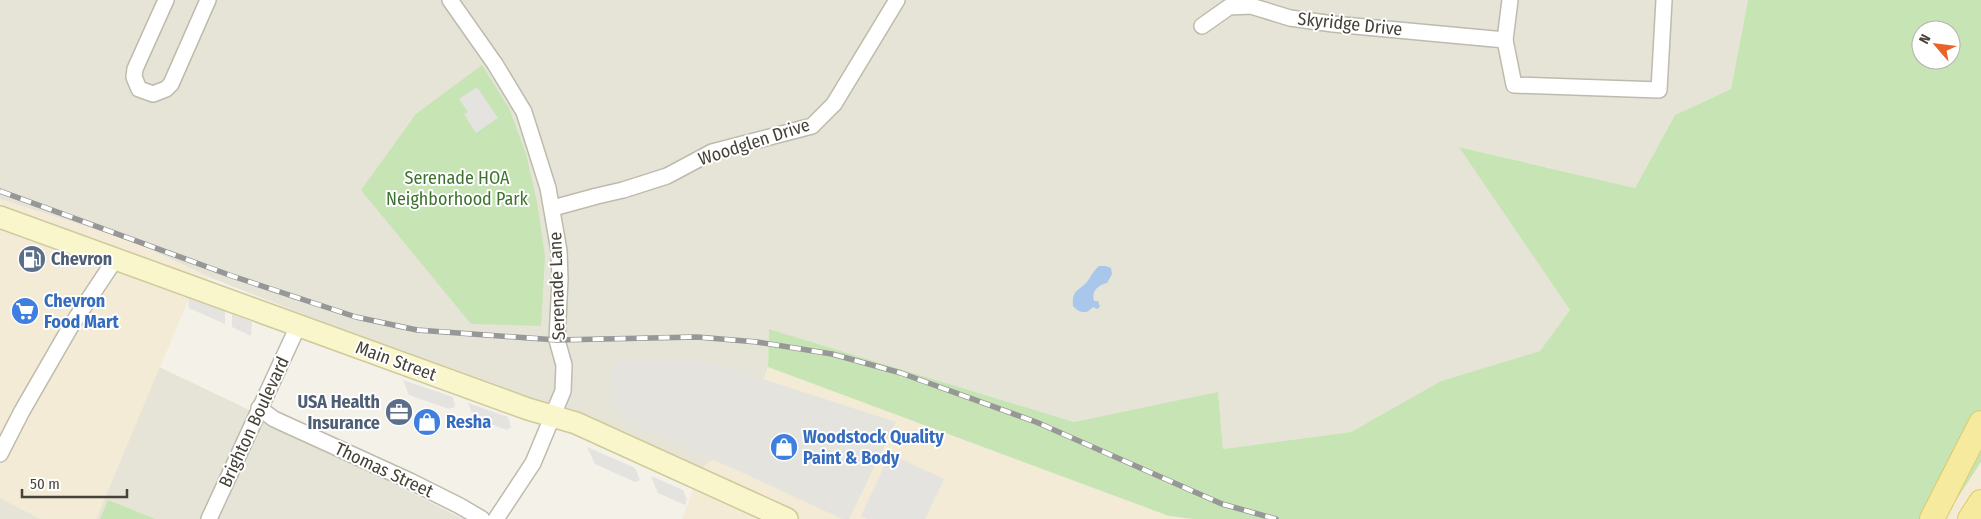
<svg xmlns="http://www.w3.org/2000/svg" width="1981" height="519" viewBox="0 0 1981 519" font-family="'Fira Sans Condensed',sans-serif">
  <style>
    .residential { fill: #e6e4d7 }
    .commercial { fill: #f3ebd5 }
    .industrial { fill: #e5e3dd }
    .green { fill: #c7e4b4; fill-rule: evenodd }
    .parking { fill: #e4e3e0 }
    .water { fill: #a9c6eb }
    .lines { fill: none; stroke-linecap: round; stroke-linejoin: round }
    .minor-casing { stroke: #bebaac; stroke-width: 18 }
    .secondary-casing { stroke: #cfc99b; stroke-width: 24 }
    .primary-casing { stroke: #daca6f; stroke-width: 26 }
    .minor { stroke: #fff; stroke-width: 15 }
    .secondary { stroke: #faf6cb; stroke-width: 21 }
    .primary { stroke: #f6ea9e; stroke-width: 24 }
    .rail-casing { stroke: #979797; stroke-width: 5.5 }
    .rail { stroke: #fff; stroke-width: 4; stroke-dasharray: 11; stroke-linecap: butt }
    .labels { text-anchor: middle; stroke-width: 4; stroke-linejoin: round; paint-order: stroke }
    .street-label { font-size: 18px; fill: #464237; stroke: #fff }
    .park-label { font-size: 18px; fill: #3e732f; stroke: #fff }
    .service-label { font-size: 18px; font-weight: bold; fill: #4e5e75; stroke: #fff; text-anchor: start }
    .shop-label { font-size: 18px; font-weight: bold; fill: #366cbe; stroke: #fff; text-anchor: start }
  </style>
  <rect width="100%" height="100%" fill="#f3f1e8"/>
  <!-- residential -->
  <g class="residential">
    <path d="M0,0h1748l-17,89 -56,26 -40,73 -175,-41 110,163 -30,41 -99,30 -90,51 -128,17 -5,-56 -144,29 -305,-93 -1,38 -26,78 -42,27 -491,-195 -75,-35 -134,-43z"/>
    <path d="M159,367l80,38 224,114h-367z"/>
    <path d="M0,498l41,21h-41z"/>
  </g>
  <!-- commercial -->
  <g class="commercial">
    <path d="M0,199l134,43 75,35 -20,21 -93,221h-55l-41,-21z"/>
    <path d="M768,367l401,149 24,3h-511l18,-47 5,-8 37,-19z"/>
    <path d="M1981,462v57h-37z"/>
  </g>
  <!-- industrial -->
  <path class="industrial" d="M615,359l92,2 189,61 -47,97h-7l-99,-46 -121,-53 -13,-23z"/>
  <!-- green -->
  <g class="green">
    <path d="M1748,0h233v462l-37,57h-751l-24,-3 -401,-149 1,-38 305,93 144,-30 5,57 128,-17 90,-51 99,-30 30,-41 -111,-163 176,41 40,-73 56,-26zM1921,30h30v30h-30z"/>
    <path d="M482,65l27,43 17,46 11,48 8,54 -4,70 -70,-2 -110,-134 55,-76z"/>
    <path d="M108,500l47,19h-55z"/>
  </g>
  <!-- parking -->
  <g class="parking">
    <path d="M477,87l21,31 -22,15 -12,-19 4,-2 -9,-13z"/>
    <path d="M188,293l37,17v14l-36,-16z"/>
    <path d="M232,314l20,8 -1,14 -19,-9z"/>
    <path d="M403,380l50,17 2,10 -6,2 -40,-14z"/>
    <path d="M468,403l40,14 3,10 -4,3 -33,-12z"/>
    <path d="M587,447l48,21 5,12 -5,2 -40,-18z"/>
    <path d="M890,454l54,25 -19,40h-57l-7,-3z"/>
    <path d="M651,476l32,14 4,10 -2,5 -27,-12z"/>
  </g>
  <!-- water -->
  <path class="water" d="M1099,266h7l5,2 1,6 -5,9c-9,2 -16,8 -13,18h4l2,6 -3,2 -4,-2c-7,8 -14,6 -20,-1 -1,-16 4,-14 13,-23 5,-6 7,-12 13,-17z"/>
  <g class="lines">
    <defs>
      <g id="minor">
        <path d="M166,0l-31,69 -1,8 5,12 14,5 13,-5 5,-5 37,-84"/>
        <path d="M450,0l45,64 29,48 24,76 11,63 1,28 -3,61 7,25 -1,26 -30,72 -37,56"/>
        <path d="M1510,0l-5,40 9,45 145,5 5,-90"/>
        <path d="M1202,26l27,-19 22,-1 39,12 43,6 172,16"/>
        <path d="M553,208l44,-12 26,-6 44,-14 45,-24 100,-26 22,-22 63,-104"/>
        <path d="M259,408l15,11 136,62 50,25 22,13"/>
        <path d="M0,454l22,-43 49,-85 45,-68"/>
        <path d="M209,519l89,-193"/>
      </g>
      <path id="secondary" d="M0,217l528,192 48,14 211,96"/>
      <g id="primary">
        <path d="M1932,519l49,-96"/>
        <path d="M1970,519l11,-17"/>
      </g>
    </defs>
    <!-- minor casing -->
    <use href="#minor" class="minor-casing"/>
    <!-- secondary casing -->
    <use href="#secondary" class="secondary-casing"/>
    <!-- primary casing -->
    <use href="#primary" class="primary-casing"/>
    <!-- minor -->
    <use href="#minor" class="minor"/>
    <!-- secondary -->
    <use href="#secondary" class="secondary"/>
    <!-- primary -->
    <use href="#primary" class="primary"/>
    <defs>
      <path id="rail" d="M0,191l232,85 124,41 61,13 140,10 140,-3 60,5 75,12 69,19 135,49 186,82 54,15"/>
    </defs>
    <!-- rail casing -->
    <use href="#rail" class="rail-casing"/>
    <!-- rail -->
    <use href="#rail" class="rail"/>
  </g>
  <!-- icons -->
  <defs>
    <symbol id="fuel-disc" viewBox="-11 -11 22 22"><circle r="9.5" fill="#5c6f8a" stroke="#fff"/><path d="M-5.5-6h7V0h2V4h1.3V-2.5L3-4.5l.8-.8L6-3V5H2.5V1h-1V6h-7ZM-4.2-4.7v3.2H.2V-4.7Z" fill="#fff"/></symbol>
    <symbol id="supermarket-disc" viewBox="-11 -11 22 22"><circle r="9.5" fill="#3f7fe0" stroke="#fff"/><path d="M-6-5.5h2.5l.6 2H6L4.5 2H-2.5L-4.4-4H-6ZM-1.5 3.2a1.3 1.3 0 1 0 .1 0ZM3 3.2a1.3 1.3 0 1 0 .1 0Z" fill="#fff"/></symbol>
    <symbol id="office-disc" viewBox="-11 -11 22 22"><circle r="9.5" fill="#5c6f8a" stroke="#fff"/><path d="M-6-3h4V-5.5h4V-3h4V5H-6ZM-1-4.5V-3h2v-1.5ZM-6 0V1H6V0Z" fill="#fff"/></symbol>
    <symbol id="shop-disc" viewBox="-11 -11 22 22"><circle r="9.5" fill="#3f7fe0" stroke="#fff"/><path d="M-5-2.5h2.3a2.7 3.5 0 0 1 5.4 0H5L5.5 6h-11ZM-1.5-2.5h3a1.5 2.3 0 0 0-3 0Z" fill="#fff"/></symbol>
  </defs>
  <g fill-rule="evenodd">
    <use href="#fuel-disc" x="16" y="243" width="32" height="32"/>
    <use href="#supermarket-disc" x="9" y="295" width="32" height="32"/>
    <use href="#office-disc" x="383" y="396" width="32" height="32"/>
    <use href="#shop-disc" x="411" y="406" width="32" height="32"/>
    <use href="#shop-disc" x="768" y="431" width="32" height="32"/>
  </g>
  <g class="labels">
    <!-- street labels -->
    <g class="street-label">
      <text transform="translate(1350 24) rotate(6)" y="6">Skyridge Drive</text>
      <text transform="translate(754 142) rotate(-18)" y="6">Woodglen Drive</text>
      <text transform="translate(557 286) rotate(-92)" y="6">Serenade Lane</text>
      <text transform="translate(396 361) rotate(20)" y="6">Main Street</text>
      <text transform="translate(254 422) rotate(-65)" y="6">Brighton Boulevard</text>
      <text transform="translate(384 470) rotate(25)" y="6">Thomas Street</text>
    </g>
    <!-- park labels -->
    <g class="park-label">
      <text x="457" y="184">Serenade HOA<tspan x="457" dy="21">Neighborhood Park</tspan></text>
    </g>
    <!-- service labels -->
    <g class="service-label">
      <text x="51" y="265">Chevron</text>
      <text x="380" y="408" text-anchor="end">USA Health<tspan x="380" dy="21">Insurance</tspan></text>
    </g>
    <!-- shop labels -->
    <g class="shop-label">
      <text x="44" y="307">Chevron<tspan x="44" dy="21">Food Mart</tspan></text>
      <text x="446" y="428">Resha</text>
      <text x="803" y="443">Woodstock Quality<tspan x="803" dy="21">Paint &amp; Body</tspan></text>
    </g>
  </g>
  <!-- north arrow -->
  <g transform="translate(1936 45) rotate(298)"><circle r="24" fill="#ffffff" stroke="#b5b3af"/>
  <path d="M0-4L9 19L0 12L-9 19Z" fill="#e96329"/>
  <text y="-8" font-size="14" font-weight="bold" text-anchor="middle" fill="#464237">N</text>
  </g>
  <!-- scale -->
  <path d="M22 489v8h105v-8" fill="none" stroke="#464237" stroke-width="2.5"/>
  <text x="30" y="489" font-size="15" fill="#464237" stroke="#ffffff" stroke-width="4" paint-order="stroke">50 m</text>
</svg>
